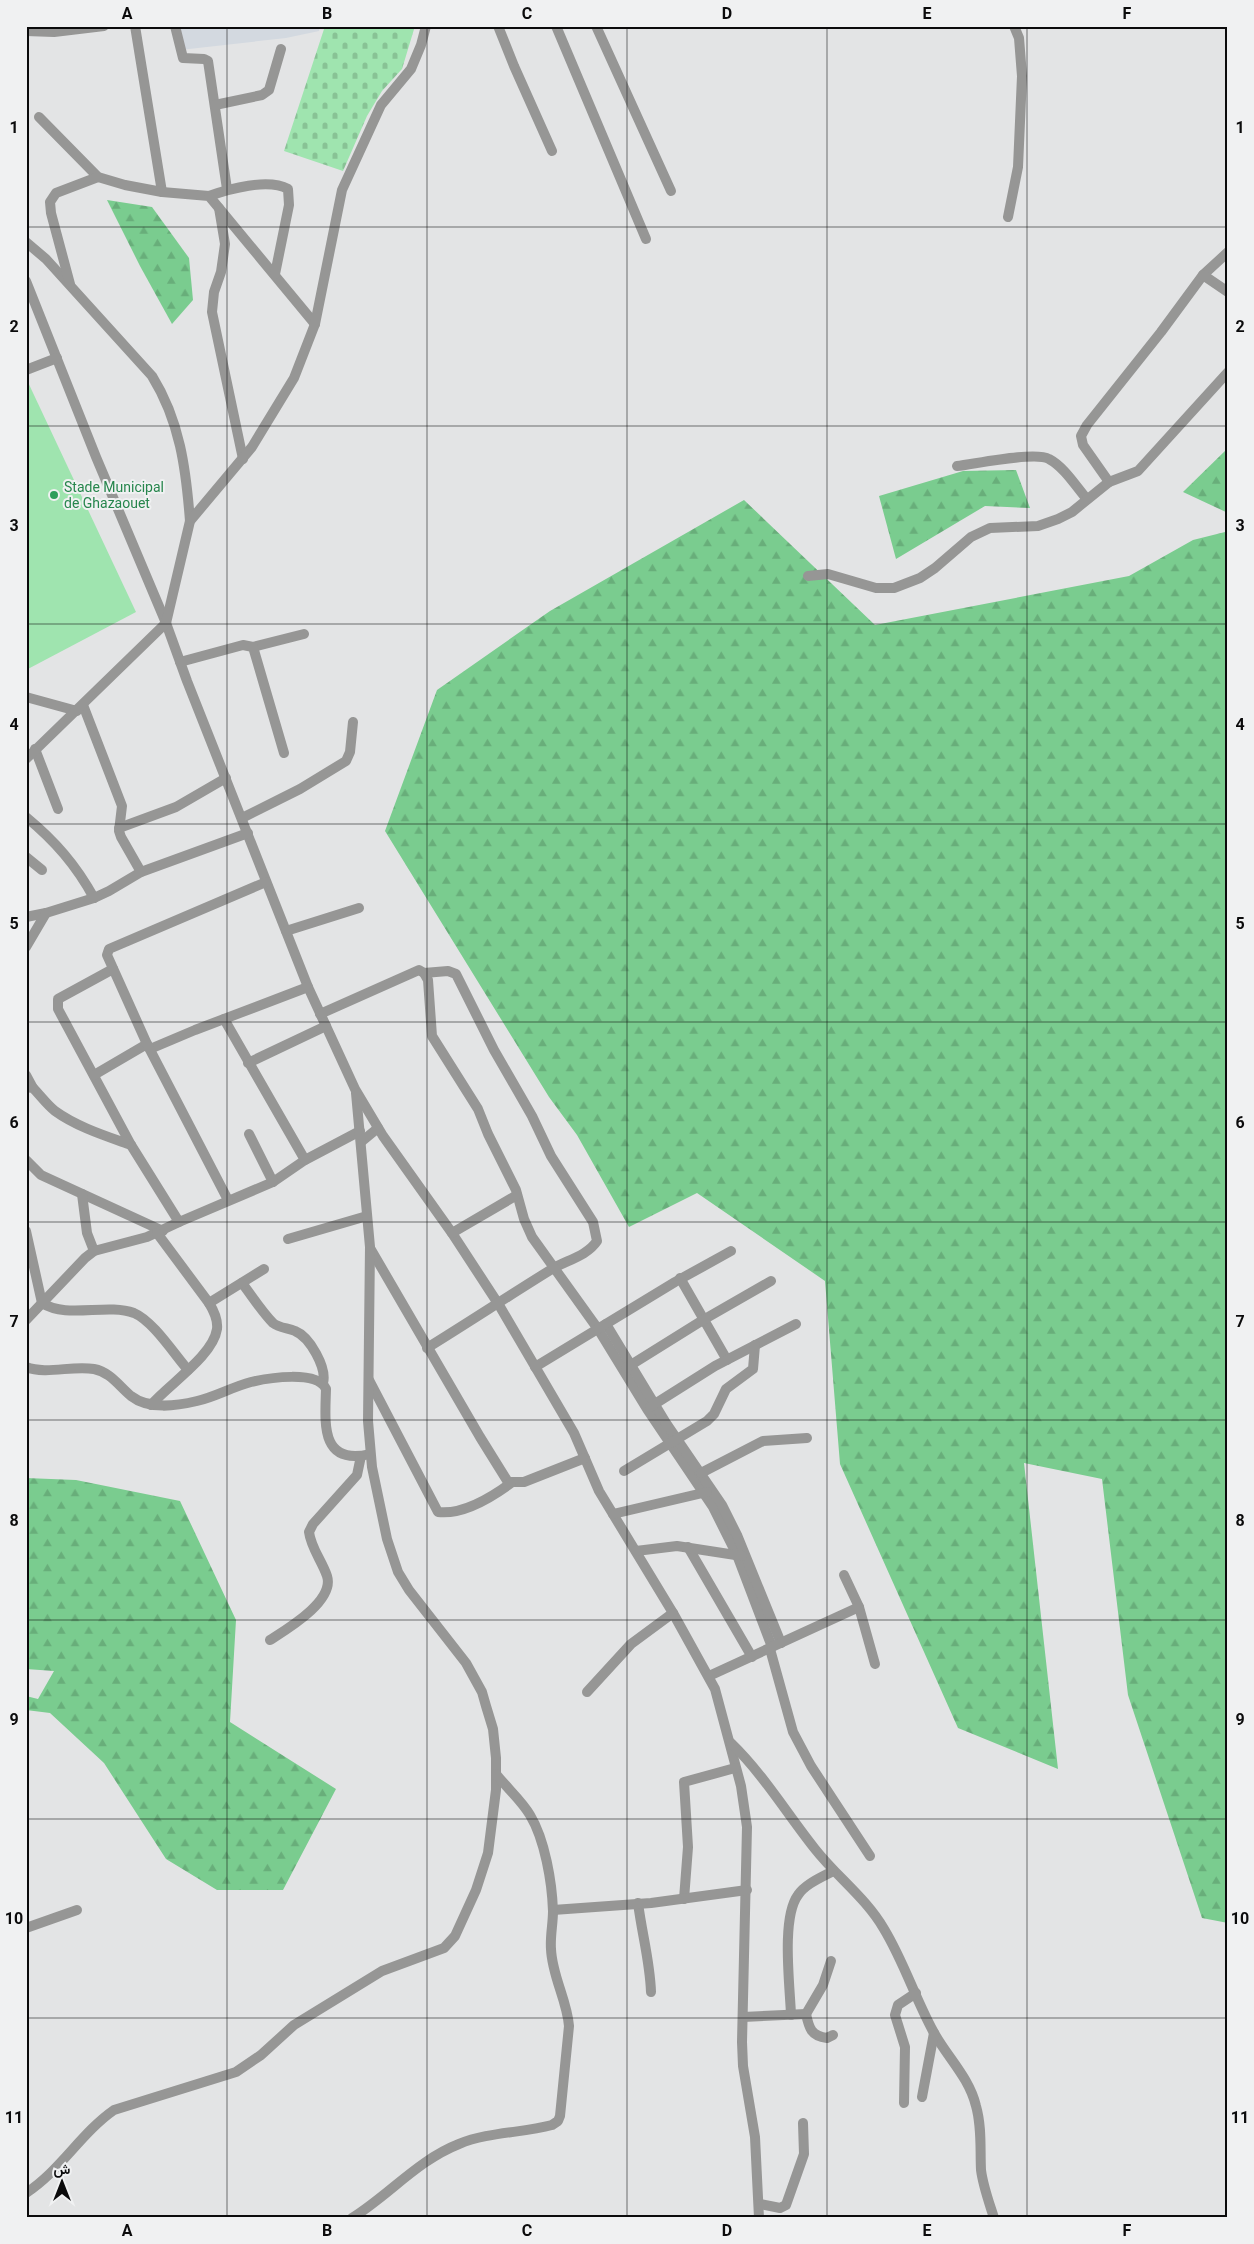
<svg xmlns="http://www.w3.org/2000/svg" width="1254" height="2244" viewBox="0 0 1254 2244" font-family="Roboto,Vazirmatn,sans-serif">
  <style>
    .built { fill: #d3d9e0 }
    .forest { fill: url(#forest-firs) }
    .cemetery { fill: url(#cemetery-stones) }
    .green { fill: #9fe4af }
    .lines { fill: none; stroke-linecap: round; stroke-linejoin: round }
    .street { stroke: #969695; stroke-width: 10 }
    .grid { fill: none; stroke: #0b0b0c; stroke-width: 1; stroke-opacity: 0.55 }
    .leisure-dot { fill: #2e9e5b; stroke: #f0f1f2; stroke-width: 2 }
    .labels { text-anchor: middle; stroke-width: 4; stroke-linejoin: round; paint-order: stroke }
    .leisure-label { font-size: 14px; fill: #27864d; stroke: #f0f1f2; text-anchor: start }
    .neatline { fill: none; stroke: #0b0b0c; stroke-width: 2 }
    .grid-label { font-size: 16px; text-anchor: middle; font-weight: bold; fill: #0b0b0c }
  </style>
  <defs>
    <pattern id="forest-firs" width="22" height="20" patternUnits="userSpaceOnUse" patternTransform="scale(1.25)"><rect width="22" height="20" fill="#7acc8f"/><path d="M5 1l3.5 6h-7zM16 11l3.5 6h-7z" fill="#68ae7a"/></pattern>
    <pattern id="cemetery-stones" width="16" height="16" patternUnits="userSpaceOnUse" patternTransform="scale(1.25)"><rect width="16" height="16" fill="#9fe4af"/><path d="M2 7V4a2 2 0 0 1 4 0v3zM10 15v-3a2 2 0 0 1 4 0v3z" fill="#88c295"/></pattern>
  </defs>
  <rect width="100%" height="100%" fill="#e3e4e5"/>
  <!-- built -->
  <path class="built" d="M177,26h143l-1,5 -33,7 -106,12z"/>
  <!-- forest -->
  <g class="forest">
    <path d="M107,200l45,7 37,51 4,42 -21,24 -32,-58z"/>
    <path d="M1228,448v65l-45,-21z"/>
    <path d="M1016,470l14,38 -45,-2 -89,53 -17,-63 84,-25z"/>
    <path d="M744,500l131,125 254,-49 64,-36 32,-8 3,1v1390l-26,-5 -74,-223 -26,-216 -78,-16 34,306 -100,-41 -118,-264 -15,-183 -128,-88 -68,34 -52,-92 -28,-38 -164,-266 52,-141 113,-79z"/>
    <path d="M26,1478l50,2 104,21 56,119 -6,102 106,67 -53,101h-66l-51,-31 -62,-96 -54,-50 -24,-3v-14l12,3 16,-28 -28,-2z"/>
  </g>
  <!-- cemetery -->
  <path class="cemetery" d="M325,26h90l-13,43 -20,22 -15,25 -24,55 -59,-20z"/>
  <!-- green -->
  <path class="green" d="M26,378l110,234 -110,58z"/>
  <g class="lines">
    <!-- street -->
    <g class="street">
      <path d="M135,26l27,166"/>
      <path d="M175,26l8,32 21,1 4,2 19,128"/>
      <path d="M498,26l16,40 38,85"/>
      <path d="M556,26l90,213"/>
      <path d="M596,26l75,165"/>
      <path d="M26,31l28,1 50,-6"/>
      <path d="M215,105l47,-10 7,-5 12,-41"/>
      <path d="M39,117l59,60 27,8 37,7 47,4 106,128"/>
      <path d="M209,196c20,-7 59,-18 79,-7l1,16 -14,69"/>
      <path d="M219,208l6,36 -4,28 -7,20 -2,20 31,147"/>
      <path d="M1008,217l10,-50 4,-91 -3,-38 -5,-12"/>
      <path d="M26,242l20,17 106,117c28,45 34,93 38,145"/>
      <path d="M1228,252l-25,23 -42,57 -74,93 -6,11 2,9 26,37 29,-11 90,-99"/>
      <path d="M1203,275l25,17"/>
      <path d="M26,281l70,176 70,166 21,58 121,306 47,102 28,47 69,97 47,72 75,128 25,58 74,122 42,76 26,97 6,41 -5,215 1,24 12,71 4,81"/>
      <path d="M70,284l-19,-71 -1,-11 6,-9 42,-16"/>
      <path d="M26,370l31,-12"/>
      <path d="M957,466c18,-2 78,-15 92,-7 15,8 26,26 37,39"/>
      <path d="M808,576l20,-2 48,14h18l26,-10 15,-10 36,-31 19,-9 48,-2 20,-7 14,-7 37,-30"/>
      <path d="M253,647l51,-13"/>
      <path d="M180,662l63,-17 10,2 31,106"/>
      <path d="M26,697l51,14"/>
      <path d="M83,705l39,101 -3,25 2,6 20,35"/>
      <path d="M35,749l23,60"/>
      <path d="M26,759l140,-136 24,-102 62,-74 42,-69 21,-54 27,-134 39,-85 30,-36 10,-24 5,-19"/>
      <path d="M26,817c29,24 50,48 68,81"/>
      <path d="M242,818l58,-29 46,-28 4,-9 3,-30"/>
      <path d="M119,828l57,-21 50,-29"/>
      <path d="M26,857l16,13"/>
      <path d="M26,917l20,-4 48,-15 15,-7 32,-19 107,-39"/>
      <path d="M286,931l73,-23"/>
      <path d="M26,947l20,-34"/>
      <path d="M113,969l-55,30v10l73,136 48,77 94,-40 32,-22 55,-29"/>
      <path d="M424,973l24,-2 8,3 38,76 38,66 19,40 42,66 4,19c-10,15 -30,19 -45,28 -42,26 -83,53 -125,79"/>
      <path d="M320,1014l99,-44 5,3 4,7 4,56 46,73 10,25 28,56 8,29 8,18 66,92 49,80 66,98 24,48 35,92"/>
      <path d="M224,1019l81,141"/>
      <path d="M150,1049l45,-19 113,-43"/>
      <path d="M248,1063l78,-37"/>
      <path d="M26,1075l7,13"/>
      <path d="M94,1075l53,-31"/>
      <path d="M26,1087l7,1c7,7 14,17 22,23 22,16 51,25 76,34"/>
      <path d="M249,1134l24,48"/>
      <path d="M361,1142l17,-14"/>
      <path d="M26,1160l15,15 122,56"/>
      <path d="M82,1194l5,39 7,18"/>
      <path d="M228,1200l-81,-156 -40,-89 2,-6 157,-67"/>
      <path d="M26,1231l16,72c25,16 64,0 92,10 19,8 40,41 54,57"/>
      <path d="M452,1233l65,-38"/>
      <path d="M288,1239l79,-23"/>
      <path d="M370,1248l110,189 28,45h16l61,-24"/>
      <path d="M680,1278l47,82"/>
      <path d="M242,1283c10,13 20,29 31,40 6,5 15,5 22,8 15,6 32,37 28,52"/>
      <path d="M209,1303l55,-34"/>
      <path d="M26,1320l59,-62 9,-7 53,-14 32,-15"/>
      <path d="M606,1324l60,99 56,82 15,30 44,108"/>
      <path d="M26,1367c21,8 46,-2 68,2 16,3 25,17 37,27 18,14 45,10 66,5 18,-4 35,-14 54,-19 17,-4 66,-12 75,7 -1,34 -6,77 44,65"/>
      <path d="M535,1367l140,-85 56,-31"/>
      <path d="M626,1368l77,-48 68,-39"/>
      <path d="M369,1380l69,132c25,3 54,-15 73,-29"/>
      <path d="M151,1405c18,-21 62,-49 66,-76 1,-9 -3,-18 -8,-26l-52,-70"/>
      <path d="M650,1407l65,-41 81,-42"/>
      <path d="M624,1471l83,-50 7,-7 12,-25 27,-20 2,-24"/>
      <path d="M701,1473l62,-32 44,-3"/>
      <path d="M613,1514l94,-22"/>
      <path d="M688,1547l64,110"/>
      <path d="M636,1551l41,-5 65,10"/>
      <path d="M844,1575l15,32 16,57"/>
      <path d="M270,1640c17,-11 65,-39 57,-64 -5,-15 -16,-28 -18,-44l4,-8 44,-49 4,-19"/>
      <path d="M770,1649l23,83 18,34 59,90"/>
      <path d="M709,1676l150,-69"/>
      <path d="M587,1692l44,-48 42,-31"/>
      <path d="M731,1743c33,32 56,71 84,106 22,28 51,49 69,80 20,33 31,69 49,102 14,26 36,46 43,75 6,21 4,43 5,64 2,16 8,32 13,48"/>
      <path d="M684,1899l4,-52 -4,-65 51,-14"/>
      <path d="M638,1903c4,31 12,59 13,89"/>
      <path d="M553,1910l98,-7 96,-13"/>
      <path d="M26,1928l51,-18"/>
      <path d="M806,2014l17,-29 8,-24"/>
      <path d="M791,2015c-1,-29 -10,-97 7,-120 7,-11 24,-18 35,-24"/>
      <path d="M743,2017l63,-3c3,14 5,22 21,24l6,-3"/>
      <path d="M922,2097l12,-64"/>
      <path d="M904,2103l1,-56 -10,-32 3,-10 18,-12"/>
      <path d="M26,2193c34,-22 55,-60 88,-83l122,-38 25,-17 33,-30 88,-54 62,-23 11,-12 21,-46 12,-37 8,-63v-32l-3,-29 -7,-23 -4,-14 -16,-29 -57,-73 -11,-18 -11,-33 -15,-72 -4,-46 2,-174 -14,-154"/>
      <path d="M760,2204l20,4 6,-3 18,-51 -1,-31"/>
      <path d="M352,2218c37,-23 66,-58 107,-74 29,-12 63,-11 93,-19l6,-4 2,-5 9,-90c-2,-26 -17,-50 -18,-77 -1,-13 2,-25 2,-38 -1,-29 -8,-71 -23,-96 -8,-14 -23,-27 -34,-41"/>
    </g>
  </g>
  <!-- grid -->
  <path class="grid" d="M227,26v2192M427,26v2192M627,26v2192M827,26v2192M1027,26v2192M26,227h1202M26,426h1202M26,624h1202M26,824h1202M26,1022h1202M26,1222h1202M26,1420h1202M26,1620h1202M26,1819h1202M26,2018h1202"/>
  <!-- markers -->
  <circle class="leisure-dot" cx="54" cy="495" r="5"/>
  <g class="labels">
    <!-- leisure labels -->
    <g class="leisure-label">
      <text x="64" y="492">Stade Municipal<tspan x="64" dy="16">de Ghazaouet</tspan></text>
    </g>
  </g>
  <!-- border -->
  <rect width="1254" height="2244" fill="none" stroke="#f0f1f2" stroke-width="55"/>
  <!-- north arrow -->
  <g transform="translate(62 2182)" stroke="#f0f1f2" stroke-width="4" paint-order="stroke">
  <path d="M0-4L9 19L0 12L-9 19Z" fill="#0b0b0c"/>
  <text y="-8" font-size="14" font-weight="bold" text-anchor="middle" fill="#0b0b0c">ش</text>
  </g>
  <rect x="28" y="28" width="1198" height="2188" class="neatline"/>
  <g class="grid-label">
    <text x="127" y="19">A</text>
    <text x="327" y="19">B</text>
    <text x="527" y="19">C</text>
    <text x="727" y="19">D</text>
    <text x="927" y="19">E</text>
    <text x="1127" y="19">F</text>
    <text x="14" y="133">1</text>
    <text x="1240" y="133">1</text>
    <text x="14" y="332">2</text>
    <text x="1240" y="332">2</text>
    <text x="14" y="531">3</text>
    <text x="1240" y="531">3</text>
    <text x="14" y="730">4</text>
    <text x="1240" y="730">4</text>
    <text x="14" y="929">5</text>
    <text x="1240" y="929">5</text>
    <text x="14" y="1128">6</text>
    <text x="1240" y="1128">6</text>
    <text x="14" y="1327">7</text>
    <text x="1240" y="1327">7</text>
    <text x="14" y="1526">8</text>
    <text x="1240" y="1526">8</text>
    <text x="14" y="1725">9</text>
    <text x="1240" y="1725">9</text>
    <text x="14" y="1924">10</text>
    <text x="1240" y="1924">10</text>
    <text x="14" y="2123">11</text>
    <text x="1240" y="2123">11</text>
    <text x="127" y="2236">A</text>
    <text x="327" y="2236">B</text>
    <text x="527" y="2236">C</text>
    <text x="727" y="2236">D</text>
    <text x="927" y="2236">E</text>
    <text x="1127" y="2236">F</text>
  </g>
</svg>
